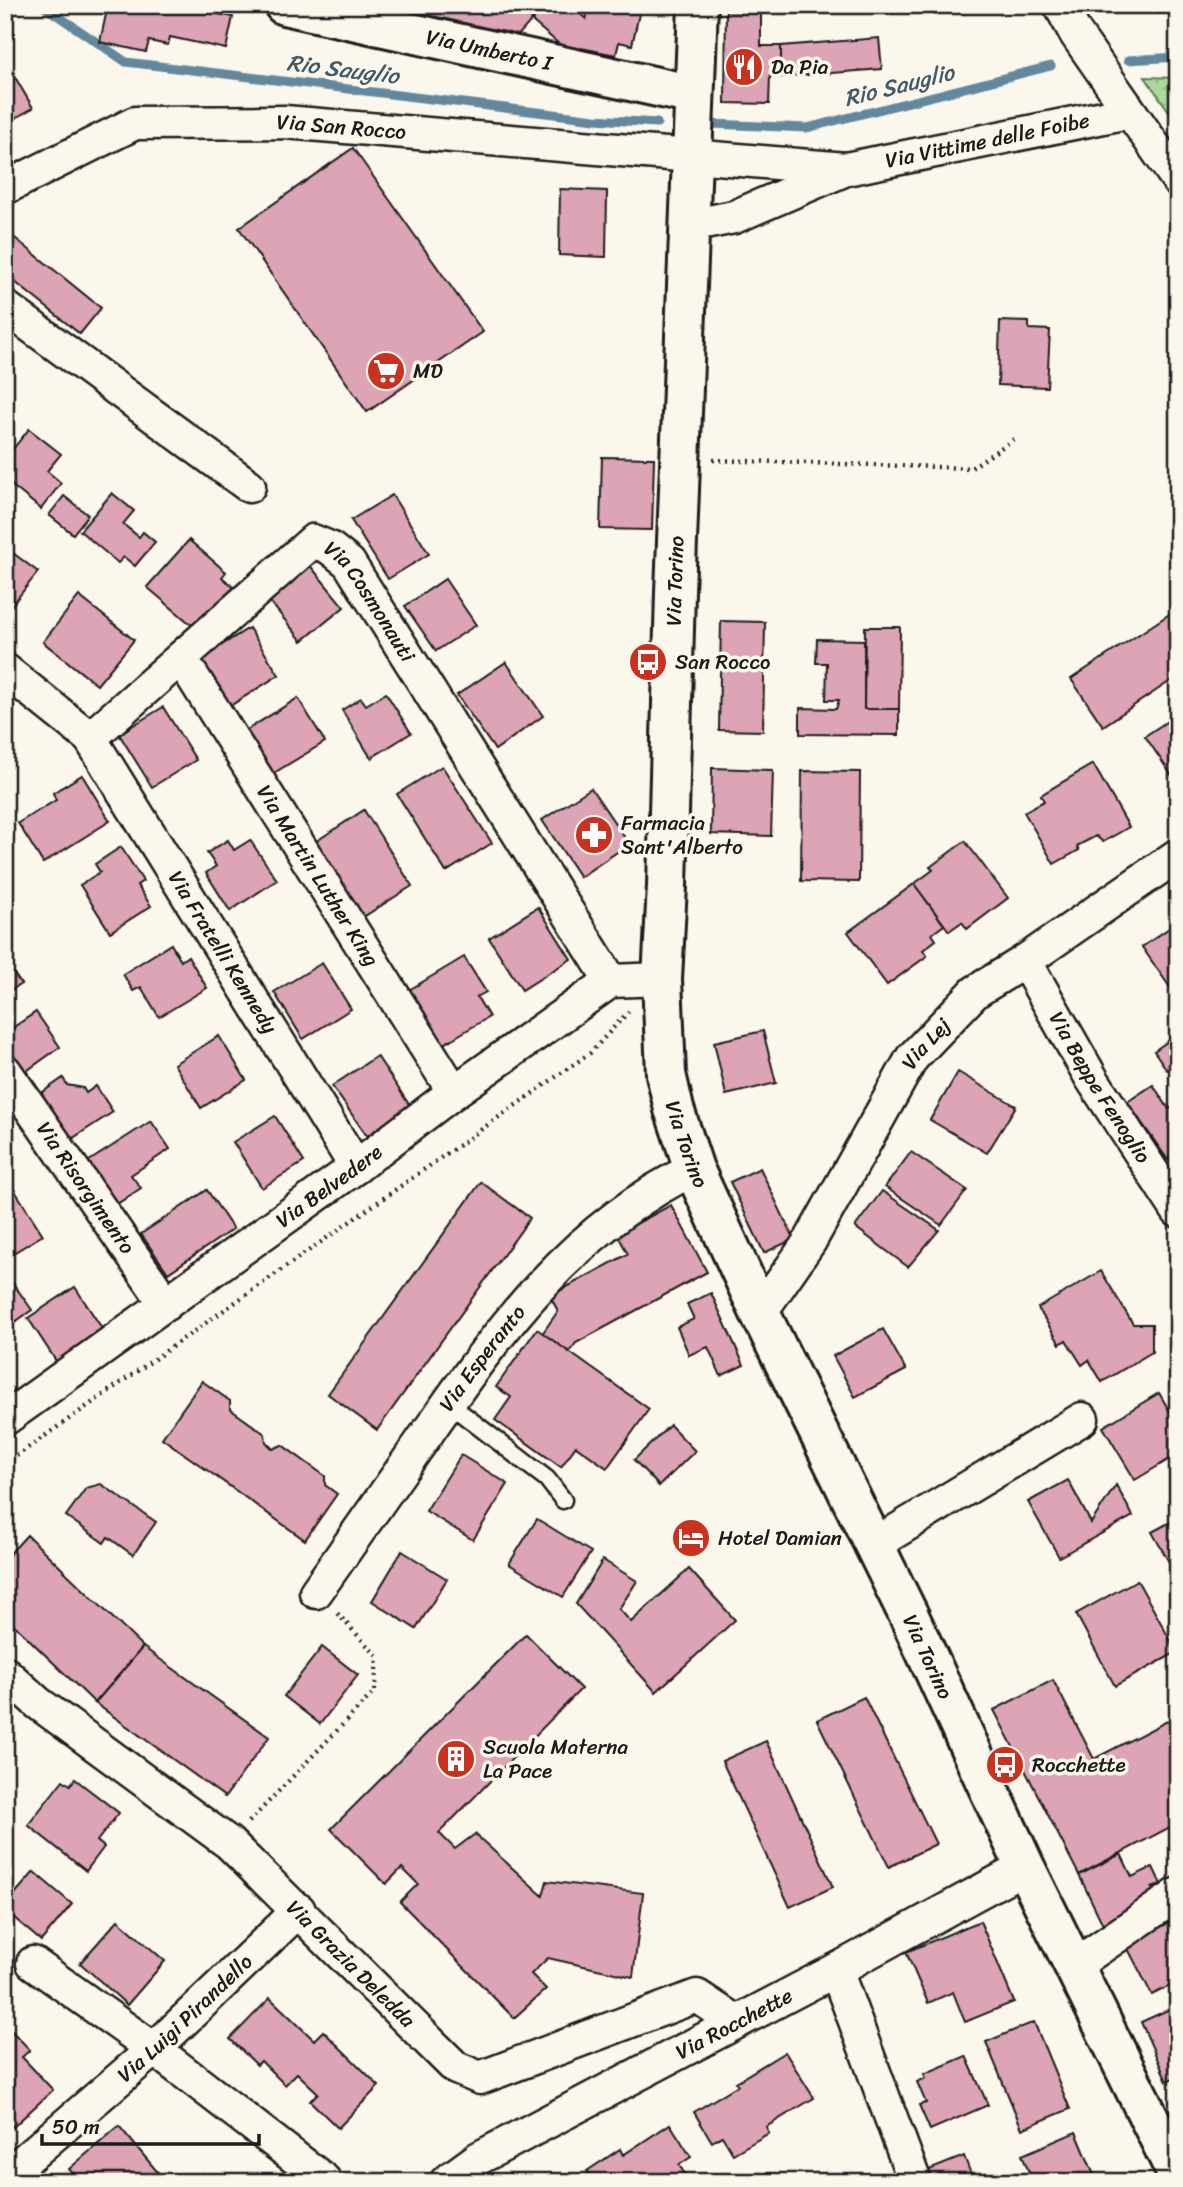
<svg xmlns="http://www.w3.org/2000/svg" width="1183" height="2187" viewBox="0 0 1183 2187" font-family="Sriracha,sans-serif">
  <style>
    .grass { fill: url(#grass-dots); stroke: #637c5c; stroke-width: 2 }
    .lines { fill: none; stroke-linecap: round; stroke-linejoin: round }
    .stream { stroke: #63879c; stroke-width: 9 }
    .building { fill: #dda4b6; stroke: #1c1c1c; stroke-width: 2 }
    .lane-casing { stroke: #1c1c1c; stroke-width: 21 }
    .street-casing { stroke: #1c1c1c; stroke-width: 37 }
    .secondary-casing { stroke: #1c1c1c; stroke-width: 44 }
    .primary-casing { stroke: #1c1c1c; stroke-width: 44 }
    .path { stroke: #1c1c1c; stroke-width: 4.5; stroke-dasharray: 2 5; stroke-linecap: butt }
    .lane { stroke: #fbf7ec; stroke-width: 16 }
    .street { stroke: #fbf7ec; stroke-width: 32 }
    .secondary { stroke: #fbf7ec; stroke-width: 38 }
    .primary { stroke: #fbf7ec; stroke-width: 38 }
    .labels { text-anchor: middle; stroke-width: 7; stroke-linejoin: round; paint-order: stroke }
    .street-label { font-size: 21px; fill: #1c1c1c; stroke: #fbf7ec }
    .poi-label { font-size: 21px; fill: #1c1c1c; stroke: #fbf7ec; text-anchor: start }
    .water-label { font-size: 23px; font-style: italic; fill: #455a67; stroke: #fbf7ec }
  </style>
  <defs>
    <pattern id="grass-dots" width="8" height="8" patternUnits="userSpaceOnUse" patternTransform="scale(1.75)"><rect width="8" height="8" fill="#aadb9b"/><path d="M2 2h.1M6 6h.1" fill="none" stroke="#92bb85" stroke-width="1.8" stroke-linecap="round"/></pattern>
  </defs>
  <rect width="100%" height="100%" fill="#fbf7ec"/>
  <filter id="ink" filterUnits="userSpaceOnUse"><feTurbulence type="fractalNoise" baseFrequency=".0143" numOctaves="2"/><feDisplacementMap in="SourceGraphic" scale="14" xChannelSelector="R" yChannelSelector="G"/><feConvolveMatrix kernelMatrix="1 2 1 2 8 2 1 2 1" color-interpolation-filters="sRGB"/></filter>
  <g filter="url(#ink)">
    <!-- grass -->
    <path class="grass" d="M1145,77l33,1v46z"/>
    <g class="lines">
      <!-- stream -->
      <g class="stream">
        <path d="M42,5l84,57 469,57 62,4"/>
        <path d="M1128,60l50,-3"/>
        <path d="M712,124l95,4 244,-62"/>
      </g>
    </g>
    <!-- building -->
    <g class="building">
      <path d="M108,5h68l57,12 -7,32 -56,-12 -2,8 -19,-4 -3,11 -46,-10z"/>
      <path d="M408,5h137l-30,34 -109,-26z"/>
      <path d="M545,5h25l16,14 3,-14h52l-9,40 -13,-3 -3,13 -35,-7 -8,8 -41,-35z"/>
      <path d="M726,5h35v41h20v31l-11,-1 -1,28 -44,-1z"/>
      <path d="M780,5h66v1l-65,2z"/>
      <path d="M879,38l3,31 -101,8v-31z"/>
      <path d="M5,60l28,48 -28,16z"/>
      <path d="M353,148l130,184 -116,80 -128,-184z"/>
      <path d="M560,189l47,2 -1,66 -47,-2z"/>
      <path d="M5,230l96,78 -21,26 -75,-60z"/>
      <path d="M1000,321l29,1v7l21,1 -3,57 -49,-2z"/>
      <path d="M29,429l32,25 -14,17 14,12 -20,26 -36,-29v-21z"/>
      <path d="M602,457l52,1 -2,72 -52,-1z"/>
      <path d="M112,493l22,18 -11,13 16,13 4,-5 12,10 -20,24 -11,-9 -6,6 -38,-32z"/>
      <path d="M392,495l37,59 -41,25 -37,-59z"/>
      <path d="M64,496l24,19 -15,19 -24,-19z"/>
      <path d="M189,540l37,32 -4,5 15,13 -37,42 -53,-45z"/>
      <path d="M5,547l33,25 -33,42z"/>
      <path d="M308,563l36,44 -42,34 -36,-44z"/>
      <path d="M445,579l31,46 -40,26 -31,-45z"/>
      <path d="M79,596l55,44 -37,45 -54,-43z"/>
      <path d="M1171,613l7,10v53l-75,50 -32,-47z"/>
      <path d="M721,621l44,1 -2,109 -44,-1z"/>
      <path d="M865,627h35l-1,82h-35z"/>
      <path d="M249,628l30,47 -54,34 -30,-47z"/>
      <path d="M817,639l47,1v69h35v26l-99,-1v-26l36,1 3,-9h-13l1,-37h-11z"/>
      <path d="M506,662l37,54 -48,34 -38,-55z"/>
      <path d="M386,693l25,40 -40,25 -29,-48 19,-12 5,7z"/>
      <path d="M298,698l27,44 -56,34 -27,-43z"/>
      <path d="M163,707l33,53 -44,27 -33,-53z"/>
      <path d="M1178,714v71l-33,-49z"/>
      <path d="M1093,764l36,63 -26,15 -7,-6 -19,10 2,4 -25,14 -30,-52 20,-11 -3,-6z"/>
      <path d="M442,766l50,77 -46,29 -49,-78z"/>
      <path d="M712,768l61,2 -2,66 -60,-2z"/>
      <path d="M802,771l58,1 -1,110 -58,-1z"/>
      <path d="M82,775l28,46 -67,42 -25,-40 38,-23 -3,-7z"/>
      <path d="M591,788l38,56 -49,33 -38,-57z"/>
      <path d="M364,810l48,76 -52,33 -48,-75z"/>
      <path d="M228,840l6,10 16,-10 27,40 -47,31 -24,-38 10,-7 -9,-13z"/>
      <path d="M965,841l43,57 -41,31 -5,-7 -13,9 -35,-47 19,-14 -3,-3z"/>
      <path d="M121,847l22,34 -6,4 14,21 -41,26 -30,-47 20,-13 -5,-8z"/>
      <path d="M914,884l30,41 -12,9 4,6 -13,10 4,6 -40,29 -39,-53z"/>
      <path d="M538,907l33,52 -49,31 -33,-52z"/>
      <path d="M1178,922v72l-2,2 -34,-49z"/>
      <path d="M171,944l10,17 7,-5 19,32 -48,29 -18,-30 -8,4 -10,-17z"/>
      <path d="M464,957l22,35 -9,5 12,20 -47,28 -33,-55z"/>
      <path d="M5,961l16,23 -16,10z"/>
      <path d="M322,963l29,46 -48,30 -29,-47z"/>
      <path d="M36,1012l24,35 -35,25 -20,-29v-10z"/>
      <path d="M763,1031l13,52 -50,12 -12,-53z"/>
      <path d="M1178,1034v29l-11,7 -13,-19z"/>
      <path d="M219,1036l27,44 -45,28 -27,-44z"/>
      <path d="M377,1056l33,50 -43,30 -35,-50z"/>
      <path d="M958,1072l58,34 -29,47 -57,-33z"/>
      <path d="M63,1078l4,7 16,3 3,5 10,-7 17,26 -46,30 -30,-46z"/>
      <path d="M1153,1085l16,24 9,-6v50l-10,7 -41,-58z"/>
      <path d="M275,1116l29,46 -42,26 -29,-46z"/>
      <path d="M151,1121l19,28 -39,26 10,13 -27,18 -28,-43z"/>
      <path d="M911,1152l56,38 -26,35 -56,-38z"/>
      <path d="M760,1168l34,71 -30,14 -34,-71z"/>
      <path d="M481,1182l49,36 -153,212 -49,-36z"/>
      <path d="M10,1183l33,52 -38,23v-72z"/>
      <path d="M207,1190l26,39 -65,44 -27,-39z"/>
      <path d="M882,1191l57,39 -31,37 -53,-40z"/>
      <path d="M671,1205l36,67 -131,71 -7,9 -27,-18 16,-23 -8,-15 78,-42 -11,-20z"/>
      <path d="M1101,1271l32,53h19v28l-50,30 -13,-22 -7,5 -16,-25 -6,4 -22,-36z"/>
      <path d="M5,1272l27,38 -27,19z"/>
      <path d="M75,1287l32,49 -47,31 -32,-49z"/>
      <path d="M711,1293l33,72 -23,11 -13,-29 -19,8 -12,-28 17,-8 -7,-15z"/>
      <path d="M537,1329l112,80 -42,59 -31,-22 -15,21 -66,-47 16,-23 -15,-10z"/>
      <path d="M883,1329l23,41 -51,27 -22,-41z"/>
      <path d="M202,1381l28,20v8l35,25 1,8 7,7 9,-4 43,31v9l12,9 -32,46 -143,-102z"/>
      <path d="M1159,1393l19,32v29l-43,26 -32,-53z"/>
      <path d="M670,1425l25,26 -36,35 -25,-26z"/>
      <path d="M461,1455l47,29 -35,56 -47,-29z"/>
      <path d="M1068,1480l23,43 25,-38 17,31 -74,41 -31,-55z"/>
      <path d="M101,1484l55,38 -23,33 -25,-18 -4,6 -38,-27 20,-28z"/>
      <path d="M1178,1518v60l-26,-46z"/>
      <path d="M537,1519l54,33 -28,45 -54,-33z"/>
      <path d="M27,1535l116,112 -48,56 -90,-87v-57z"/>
      <path d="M402,1551l45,28 -31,50 -44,-28z"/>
      <path d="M603,1560l34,21 -18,28 12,13 58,-53 46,51 -79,72 -80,-88z"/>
      <path d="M1137,1580l40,72 -62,34 -39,-72z"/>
      <path d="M526,1634l55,55 -142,144 16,16 20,-15 68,62 4,-15 96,12 -10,84 -85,-19 -17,16 15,15 -32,29 -114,-116 18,-18 -16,-16 -16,16 -55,-55z"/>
      <path d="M143,1647l126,90 -44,60 -130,-94z"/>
      <path d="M322,1647l36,28 -38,49 -36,-28z"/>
      <path d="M1053,1680l41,79 79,-41 5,9v96l-99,52 -85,-165z"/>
      <path d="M864,1697l72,147 -47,23 -72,-147z"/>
      <path d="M766,1741l67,146 -43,20 -68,-146z"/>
      <path d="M75,1779l44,34 -22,28 7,6 -18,24 -58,-46 35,-45 7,5z"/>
      <path d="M1121,1854l11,23 21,-10 8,17 -9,4 7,15 -54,26 -26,-54z"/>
      <path d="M34,1872l38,32 -31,37 -36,-31v-5z"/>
      <path d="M118,1920l47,41 -38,44 -47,-42z"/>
      <path d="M980,1921l34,81 -49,20 -12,-30 -25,11 -22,-51z"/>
      <path d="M1170,1922l8,16v44l-26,13 -26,-50z"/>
      <path d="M270,1998l44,42 9,-9 56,55 -41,42 -28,-27 8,-8 -21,-20 -12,12 -24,-24 -4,4 -27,-26z"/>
      <path d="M1172,2008l6,12v56l-11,5 -26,-59z"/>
      <path d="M1034,2022l36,87 -48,20 -36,-87z"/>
      <path d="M5,2024l25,26 -8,7 31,33 -40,37 -8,-8z"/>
      <path d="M785,2052l29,46 -48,29 3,6 -36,21 -11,-18 -10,6 -18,-30 44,-27 -2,-3z"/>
      <path d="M966,2056l22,49 -58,25 -11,-25 7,-2 -9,-21 9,-4 -2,-4z"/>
      <path d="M670,2124l21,33 -12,8 10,15 -95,2 -7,-11 33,-22 3,6z"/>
      <path d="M119,2126l47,56h-86l-11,-13z"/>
      <path d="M1076,2132l21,50h-64l-11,-27z"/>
      <path d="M964,2156l10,26h-41l-4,-12z"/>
    </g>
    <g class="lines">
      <defs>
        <path id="lane" d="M448,1403l99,76 16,21"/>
        <g id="street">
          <path d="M1060,5l16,29 102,146"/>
          <path id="s1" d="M5,188l130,-65 150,-1 561,47"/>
          <path id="s2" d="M689,226l45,-9 112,-48 282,-57"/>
          <path d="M5,307l244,179"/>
          <path id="s3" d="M181,658l273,434"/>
          <path id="s4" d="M5,670l85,68 223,-197 17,7 19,15 262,418"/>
          <path id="s5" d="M90,738l266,429"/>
          <path id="s6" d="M1025,961l67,118 86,132"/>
          <path id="s7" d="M5,1071l161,233"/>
          <path id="s8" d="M760,1313l50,-72 102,-183 63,-66 50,-31 153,-106"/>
          <path id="s9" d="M5,1419l351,-252 98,-75 157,-111 51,-2"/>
          <path d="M873,1545l209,-126"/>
          <path id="s10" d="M316,1592c37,-52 73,-105 110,-157 74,-107 148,-208 268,-266"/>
          <path id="s11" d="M5,1673l33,30 191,140 227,225 24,10 217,-82 39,26"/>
          <path d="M33,1963l121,86 170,131"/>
          <path d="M1075,1965l103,-71"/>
          <path d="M836,1970l79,212"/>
          <path id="s12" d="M5,2177l149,-128 145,-139"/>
          <path id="s13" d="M446,2182l33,-24 357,-188 189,-103"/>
        </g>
        <g id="secondary">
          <path id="s14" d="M284,5l410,90"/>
        </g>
        <g id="primary">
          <path id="s15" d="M698,5l-23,587 -8,294 -5,93 4,95 8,35 20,60 66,144 149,303 116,251 153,309"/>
        </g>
      </defs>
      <!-- lane casing -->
      <use href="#lane" class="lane-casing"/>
      <!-- street casing -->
      <use href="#street" class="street-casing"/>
      <!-- secondary casing -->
      <use href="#secondary" class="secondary-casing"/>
      <!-- primary casing -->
      <use href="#primary" class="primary-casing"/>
      <!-- path -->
      <g class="path">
        <path d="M713,460l258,8 43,-29"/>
        <path d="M5,1464l585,-411 41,-44"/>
        <path d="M249,1822l126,-131 2,-35 -42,-45"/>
      </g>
      <!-- lane -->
      <use href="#lane" class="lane"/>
      <!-- street -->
      <use href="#street" class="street"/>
      <!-- secondary -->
      <use href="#secondary" class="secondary"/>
      <!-- primary -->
      <use href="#primary" class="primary"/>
    </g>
  </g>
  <!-- icons -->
  <defs>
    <symbol id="restaurant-disc" viewBox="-11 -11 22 22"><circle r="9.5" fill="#c8321e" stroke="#fbf7ec"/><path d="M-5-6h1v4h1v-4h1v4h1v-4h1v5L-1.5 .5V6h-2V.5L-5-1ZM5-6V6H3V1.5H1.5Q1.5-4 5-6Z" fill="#fff"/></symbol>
    <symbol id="supermarket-disc" viewBox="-11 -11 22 22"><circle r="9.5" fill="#c8321e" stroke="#fbf7ec"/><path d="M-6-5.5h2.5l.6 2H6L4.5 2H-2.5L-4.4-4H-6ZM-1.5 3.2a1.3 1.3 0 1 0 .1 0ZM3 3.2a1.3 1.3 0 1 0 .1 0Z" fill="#fff"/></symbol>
    <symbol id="bus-disc" viewBox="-11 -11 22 22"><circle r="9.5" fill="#c8321e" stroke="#fbf7ec"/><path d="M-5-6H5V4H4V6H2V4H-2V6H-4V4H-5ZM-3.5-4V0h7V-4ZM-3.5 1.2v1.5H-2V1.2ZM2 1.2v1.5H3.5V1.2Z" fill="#fff"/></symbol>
    <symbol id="pharmacy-disc" viewBox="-11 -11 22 22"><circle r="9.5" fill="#c8321e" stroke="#fbf7ec"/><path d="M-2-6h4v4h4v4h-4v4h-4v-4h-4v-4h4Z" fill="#fff"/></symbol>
    <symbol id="hotel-disc" viewBox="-11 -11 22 22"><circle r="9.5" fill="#c8321e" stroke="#fbf7ec"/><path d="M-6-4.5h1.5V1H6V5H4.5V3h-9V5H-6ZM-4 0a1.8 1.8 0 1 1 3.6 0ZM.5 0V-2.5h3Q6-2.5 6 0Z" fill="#fff"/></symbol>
    <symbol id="building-disc" viewBox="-11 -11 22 22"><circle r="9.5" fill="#c8321e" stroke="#fbf7ec"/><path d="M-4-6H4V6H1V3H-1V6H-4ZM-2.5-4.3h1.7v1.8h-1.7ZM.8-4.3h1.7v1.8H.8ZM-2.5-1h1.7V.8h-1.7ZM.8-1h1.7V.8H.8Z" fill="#fff"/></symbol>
  </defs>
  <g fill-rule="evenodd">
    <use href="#restaurant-disc" x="722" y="45" width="44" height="44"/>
    <use href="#supermarket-disc" x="364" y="349" width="44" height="44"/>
    <use href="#bus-disc" x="626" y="640" width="44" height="44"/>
    <use href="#pharmacy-disc" x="572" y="813" width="44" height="44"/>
    <use href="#hotel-disc" x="669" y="1516" width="44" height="44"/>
    <use href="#building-disc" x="434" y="1737" width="44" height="44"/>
    <use href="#bus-disc" x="983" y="1743" width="44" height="44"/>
  </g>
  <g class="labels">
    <!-- street labels -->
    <g class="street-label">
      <text dy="7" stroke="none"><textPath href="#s14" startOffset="210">Via Umberto I</textPath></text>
      <text dy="7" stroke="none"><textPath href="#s1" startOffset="352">Via San Rocco</textPath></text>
      <text dy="7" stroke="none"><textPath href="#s2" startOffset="312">Via Vittime delle Foibe</textPath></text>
      <text transform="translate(675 581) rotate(-88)" y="7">Via Torino</text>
      <text dy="7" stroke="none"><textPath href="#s4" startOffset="492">Via Cosmonauti</textPath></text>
      <text dy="7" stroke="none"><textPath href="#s3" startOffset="257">Via Martin Luther King</textPath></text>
      <text dy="7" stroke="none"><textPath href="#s5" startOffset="252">Via Fratelli Kennedy</textPath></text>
      <text dy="7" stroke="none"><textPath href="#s8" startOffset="317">Via Lej</textPath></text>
      <text dy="7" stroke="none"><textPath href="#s6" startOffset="147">Via Beppe Fenoglio</textPath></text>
      <text dy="7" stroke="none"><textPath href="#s15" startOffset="1143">Via Torino</textPath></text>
      <text dy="7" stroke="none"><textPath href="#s9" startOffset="399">Via Belvedere</textPath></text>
      <text dy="7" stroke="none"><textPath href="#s7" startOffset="142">Via Risorgimento</textPath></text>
      <text dy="7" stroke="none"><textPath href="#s10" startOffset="287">Via Esperanto</textPath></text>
      <text dy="7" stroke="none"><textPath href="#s15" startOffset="1710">Via Torino</textPath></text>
      <text dy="7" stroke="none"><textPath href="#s11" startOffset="453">Via Grazia Deledda</textPath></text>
      <text dy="7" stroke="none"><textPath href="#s12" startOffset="240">Via Luigi Pirandello</textPath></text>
      <text dy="7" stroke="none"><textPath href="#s13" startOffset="329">Via Rocchette</textPath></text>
    </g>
    <!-- poi labels -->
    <g class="poi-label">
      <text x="771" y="74">Da Pia</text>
      <text x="413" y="378">MD</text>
      <text x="675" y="669">San Rocco</text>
      <text x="621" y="830">Farmacia<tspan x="621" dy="24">Sant'Alberto</tspan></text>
      <text x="718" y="1545">Hotel Damian</text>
      <text x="483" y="1754">Scuola Materna<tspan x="483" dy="24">La Pace</tspan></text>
      <text x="1032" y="1772">Rocchette</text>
    </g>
    <!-- water labels -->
    <g class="water-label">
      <text transform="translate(343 69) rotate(7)" y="8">Rio Sauglio</text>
      <text transform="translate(899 85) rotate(-14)" y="8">Rio Sauglio</text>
    </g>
  </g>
  <!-- margin -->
  <rect width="1183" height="2187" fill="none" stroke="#fbf7ec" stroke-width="28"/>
  <rect x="14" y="14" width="1155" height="2159" fill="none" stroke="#1c1c1c" stroke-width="2.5" filter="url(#ink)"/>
  <!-- scale -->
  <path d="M42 2134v10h217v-10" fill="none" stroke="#1c1c1c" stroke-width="3.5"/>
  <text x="52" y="2134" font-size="21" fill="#1c1c1c" stroke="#fbf7ec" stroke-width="5" paint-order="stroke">50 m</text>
</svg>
